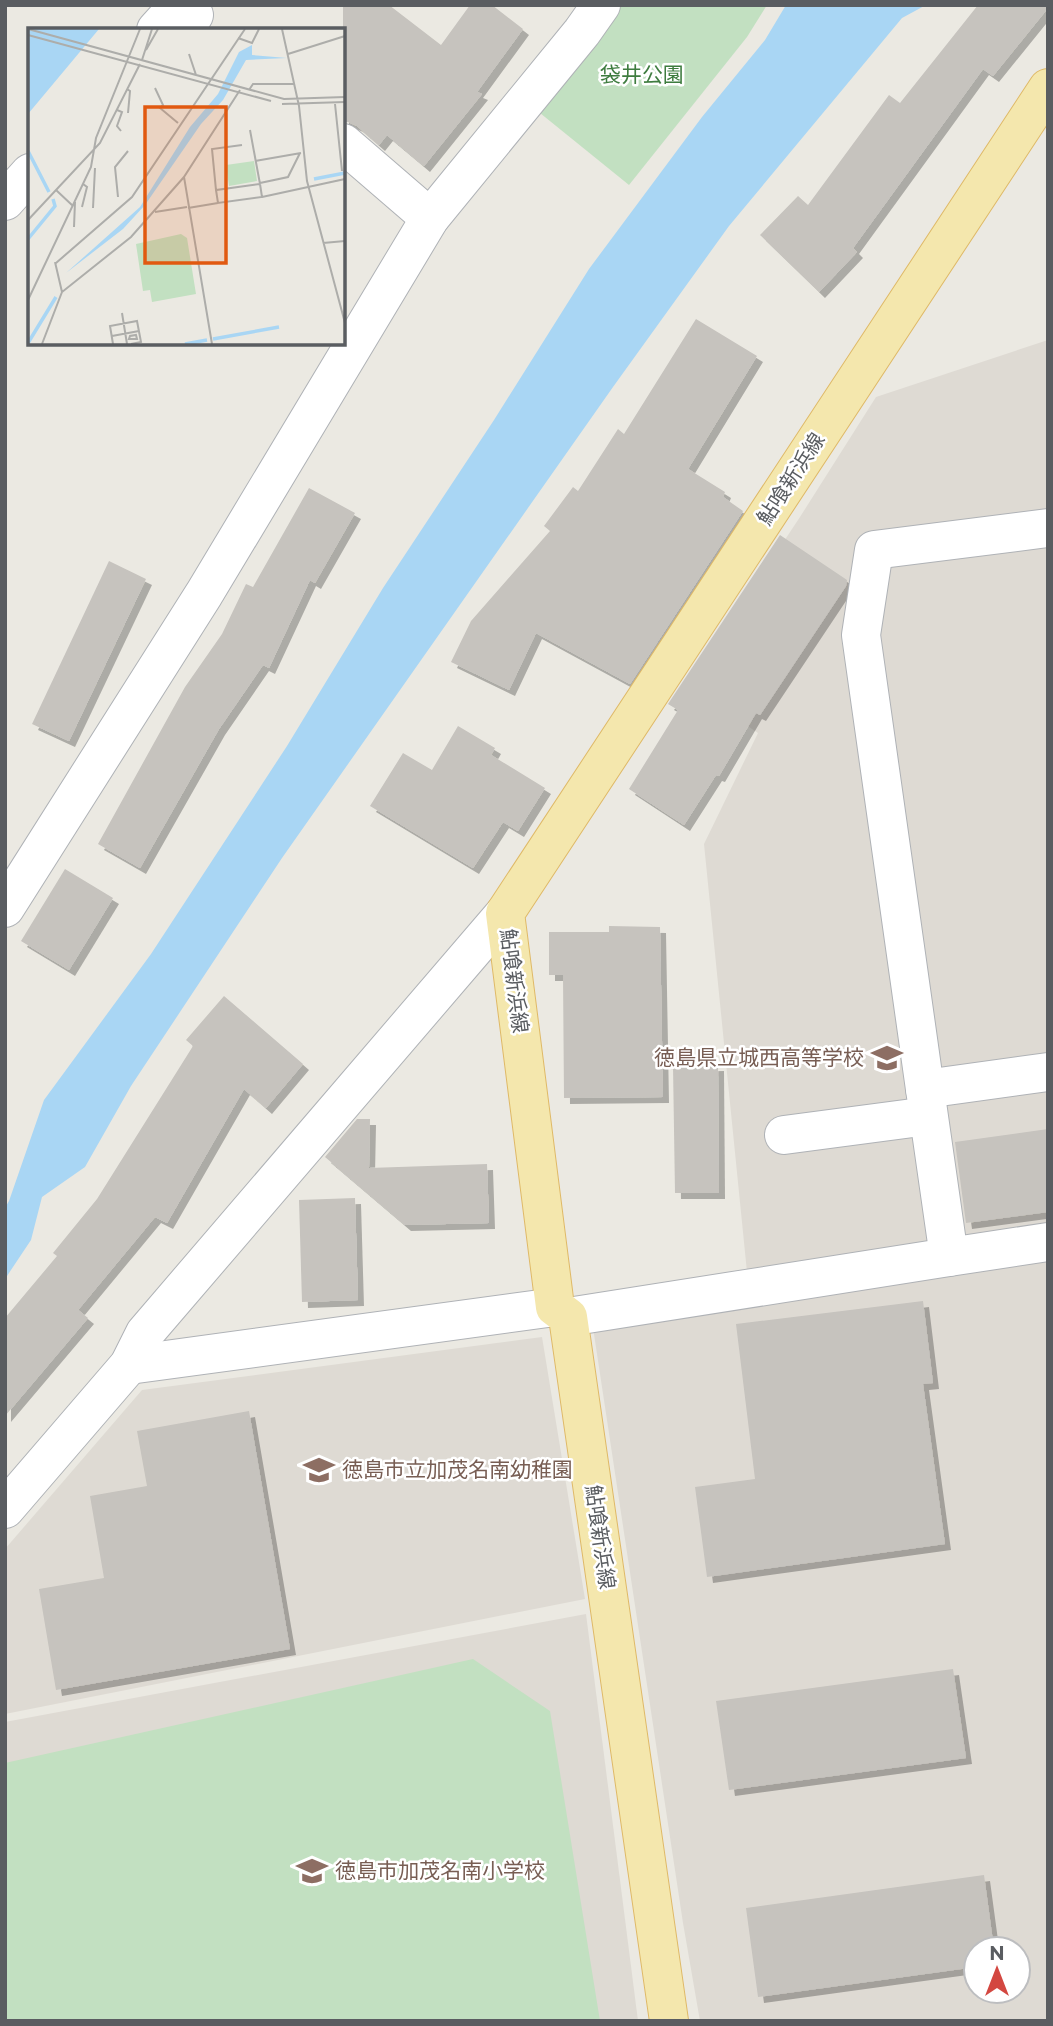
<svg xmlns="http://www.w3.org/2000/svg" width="1053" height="2026" viewBox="0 0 1053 2026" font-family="Montserrat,'Noto Sans JP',sans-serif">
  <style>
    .education { fill: #dedad3; fill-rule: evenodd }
    .green { fill: #c2e0c1 }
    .water { fill: #a9d6f4 }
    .building { fill: #c6c3be; filter: url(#shadow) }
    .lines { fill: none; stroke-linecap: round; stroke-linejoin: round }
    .minor-casing { stroke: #afb2b6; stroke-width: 40 }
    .major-casing { stroke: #dfb967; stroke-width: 40 }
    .minor { stroke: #fff; stroke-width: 38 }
    .major { stroke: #f4e7ad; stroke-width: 38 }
    .labels { text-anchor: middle; stroke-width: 5; stroke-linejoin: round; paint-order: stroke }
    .park-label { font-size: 21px; fill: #3e7c3f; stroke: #fff }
    .street-label { font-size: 21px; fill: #5a5d61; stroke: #fff }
    .education-label { font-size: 21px; fill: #785e54; stroke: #fff; text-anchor: start }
    .inset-river { fill: none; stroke: #a9d6f4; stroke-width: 3.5 }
    .inset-road { fill: none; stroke: #adadaa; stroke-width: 2 }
    .view { fill: #e15910; fill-opacity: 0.15; stroke: #e15910; stroke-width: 3.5 }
    .inset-edge { fill: none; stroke: #5a5d61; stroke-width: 3.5 }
  </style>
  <defs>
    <filter id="shadow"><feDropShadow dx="6" dy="6" stdDeviation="0" flood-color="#0004"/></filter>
  </defs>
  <rect width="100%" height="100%" fill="#ebe9e2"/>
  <!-- education -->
  <g class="education">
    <path d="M1048,340v1681h-348l-17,-98 -94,-622 158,-29 -43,-428 54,-111 -70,-47 112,-169 76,-120zM976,1949h42v42h-42z"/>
    <path d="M542,1337l43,262 -580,115v-165l137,-159z"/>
    <path d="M586,1614l52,407h-633v-299z"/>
  </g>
  <!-- green -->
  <g class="green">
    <path d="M622,5h145l-20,32 -118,148 -89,-72z"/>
    <path d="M473,1659l77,52 50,310h-595v-258z"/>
  </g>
  <!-- water -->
  <path class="water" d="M786,5h140l-24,13 -173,208 -116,161 -331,471 -151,228 -46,81 -43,30 -11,43 -26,39v-71l4,-7 35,-101 107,-146 136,-208 96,-158 111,-168 95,-151 113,-152 63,-77z"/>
  <!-- building -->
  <g class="building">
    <path d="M343,5h46l52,40 29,-40h22l31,24 -46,63 5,2 -58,72 -37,-31 -8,10 -22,-19 -9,-4h-5z"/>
    <path d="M978,5h70v3l-55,68 -10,-7 -130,179 4,4 -38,40 -59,-57 38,-39 10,9 81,-110 11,8z"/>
    <path d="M696,319l61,37 -69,113 37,23 -2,5 20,14 -113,173 -94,-51 -27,57 -58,-28 20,-41 79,-90 -6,-5 29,-39 5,4 40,-62 6,5z"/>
    <path d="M309,488l46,25 -40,70 -5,-3 -41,88 -6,-3 -44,64 -79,139 -42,-24 87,-157 37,-53 24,-50 7,3z"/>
    <path d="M780,535l67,45 -1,6 -86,129 -4,-2 -37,63 -3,-1 -32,50 -55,-36 49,-79 -10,-6z"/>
    <path d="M109,561l37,18 -77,162 -37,-17z"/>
    <path d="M458,726l37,22 -4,7 54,33 -27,43 -15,-9 -30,46 -103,-62 33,-53 29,17z"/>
    <path d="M65,869l48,29 -44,72 -48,-29z"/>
    <path d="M609,926l51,1 3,170 -99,1 -1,-123h-14v-43h60z"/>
    <path d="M224,996l79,68 -37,44 -22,-19 -77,134 -12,-6 -77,93 10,8 -83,98v-98l52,-62 -4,-3 44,-54 96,-153 -7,-6z"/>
    <path d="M718,1065l1,128h-44l-2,-127z"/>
    <path d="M357,1119h13l-1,49 118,-4 2,59 -84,2 -80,-68z"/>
    <path d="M1048,1129v83l-82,11 -11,-81z"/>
    <path d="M355,1198l3,102 -56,2 -3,-102z"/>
    <path d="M923,1301l10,82 -10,1 22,160 -238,33 -12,-90 60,-8 -19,-155z"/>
    <path d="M249,1411l41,238 -234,41 -17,-101 65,-11 -14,-82 57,-10 -10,-55z"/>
    <path d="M953,1669l13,89 -237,32 -13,-89z"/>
    <path d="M984,1875l10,74h-18v18l-218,30 -12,-89z"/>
  </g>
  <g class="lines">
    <defs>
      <g id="minor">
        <path d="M156,30l18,-20 20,5"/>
        <path d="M343,143l87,75"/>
        <path d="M5,201l25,-28"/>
        <path d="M1048,528l-174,22 -13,85 64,454 123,-17"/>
        <path d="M5,908l199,-314 226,-376 152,-186 19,-27"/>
        <path d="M925,1089l24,168 99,-15"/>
        <path d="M784,1135l144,-19"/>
        <path d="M568,1317l381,-60"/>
        <path d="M129,1365l426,-58"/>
        <path d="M5,1509l124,-144 16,-32 360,-420"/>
      </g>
      <path id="major" d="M669,2021l-101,-704 -13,-10 -50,-394 543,-825"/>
    </defs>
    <!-- minor casing -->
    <use href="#minor" class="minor-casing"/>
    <!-- major casing -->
    <use href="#major" class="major-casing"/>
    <!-- minor -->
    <use href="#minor" class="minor"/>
    <!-- major -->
    <use href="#major" class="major"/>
  </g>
  <!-- icons -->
  <defs>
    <symbol id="school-bare" viewBox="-9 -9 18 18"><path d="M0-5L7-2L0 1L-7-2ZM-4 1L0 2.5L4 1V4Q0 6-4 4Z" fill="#8d6e63" stroke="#fff" stroke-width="2.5" paint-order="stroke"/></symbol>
  </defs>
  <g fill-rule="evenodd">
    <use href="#school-bare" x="865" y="1036" width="44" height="44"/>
    <use href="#school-bare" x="297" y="1448" width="44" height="44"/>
    <use href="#school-bare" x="290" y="1849" width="44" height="44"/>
  </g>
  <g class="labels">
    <!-- park labels -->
    <g class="park-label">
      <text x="642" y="82">袋井公園</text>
    </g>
    <!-- street labels -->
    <g class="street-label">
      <text transform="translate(791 479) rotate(-57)" y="7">鮎喰新浜線</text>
      <text transform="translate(514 981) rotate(83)" y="7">鮎喰新浜線</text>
      <text transform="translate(600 1537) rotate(82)" y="7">鮎喰新浜線</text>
    </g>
    <!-- education labels -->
    <g class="education-label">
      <text x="864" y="1065" text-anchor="end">徳島県立城西高等学校</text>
      <text x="342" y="1477">徳島市立加茂名南幼稚園</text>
      <text x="335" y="1878">徳島市加茂名南小学校</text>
    </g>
  </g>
  <!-- overview -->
  <g transform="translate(28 28)">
    <rect width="317" height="317" fill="#ebe9e2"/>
    <path d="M226,133l3,20 -28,5 -3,-21zM153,206l6,4 9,56 -44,8 -2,-12 -7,1 -7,-47z" fill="#c2e0c1"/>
    <path d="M0,1h71l-71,85zM224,17v10l35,3 -41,2 -23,40 -22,24 -56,81 -22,24 -57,44 74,-66 50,-80 28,-33 21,-42z" fill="#a9d6f4"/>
    <path class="inset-river" d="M0,123l21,41M286,151l31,-6M0,211l27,-33 -2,-7M185,311l66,-12M0,315l28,-46M157,316l22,-4"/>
    <path class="inset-road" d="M0,1l256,70 61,-2M254,1l17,77 8,75 38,142M0,7l243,66M210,10l14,5 7,-14M118,22l12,-21M161,26l7,21M260,26l57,-18M114,32l10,-31M127,60l8,17 -3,3 18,15M99,61l3,2 -2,22M221,62l4,-6h41M254,76l63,-2M307,76l7,67M89,82l5,2 -5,14 4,5M214,117l-30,4 4,41 44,-6 -10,-54M227,133l46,-8M232,155l28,-6 12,-24M28,162l17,16M188,162l2,13 44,-6 -2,-13M90,169l-3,-30 13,-16M234,169l83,-18M54,179l5,-20 -4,-3M65,180l2,-40M160,180l30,-5M127,184l32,-5M0,192l72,-77 40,-79M46,199l1,-25M295,215l22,-2M27,234l7,30M28,235l76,-66 113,-168M0,272l63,-133 5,-29 44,-109M94,285l5,31M108,307l1,4h-8l1,-3zM84,308l27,-5M14,316l20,-52 69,-55 53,-60M85,316l-3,-18 27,-5 4,21 -10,2M184,316l-28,-167 56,-87"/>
    <path class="view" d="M117,79h81v156h-81z"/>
    <rect width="317" height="317" class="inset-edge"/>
  </g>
  <!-- border -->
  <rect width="1053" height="2026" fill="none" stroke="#5a5d61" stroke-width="14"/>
  <!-- north arrow -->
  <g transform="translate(997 1970)"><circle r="33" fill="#ffffff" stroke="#bdbec0" stroke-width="2"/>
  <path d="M0-5L12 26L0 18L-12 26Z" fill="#d34740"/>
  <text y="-10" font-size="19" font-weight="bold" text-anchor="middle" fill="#5a5d61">N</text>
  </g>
</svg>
